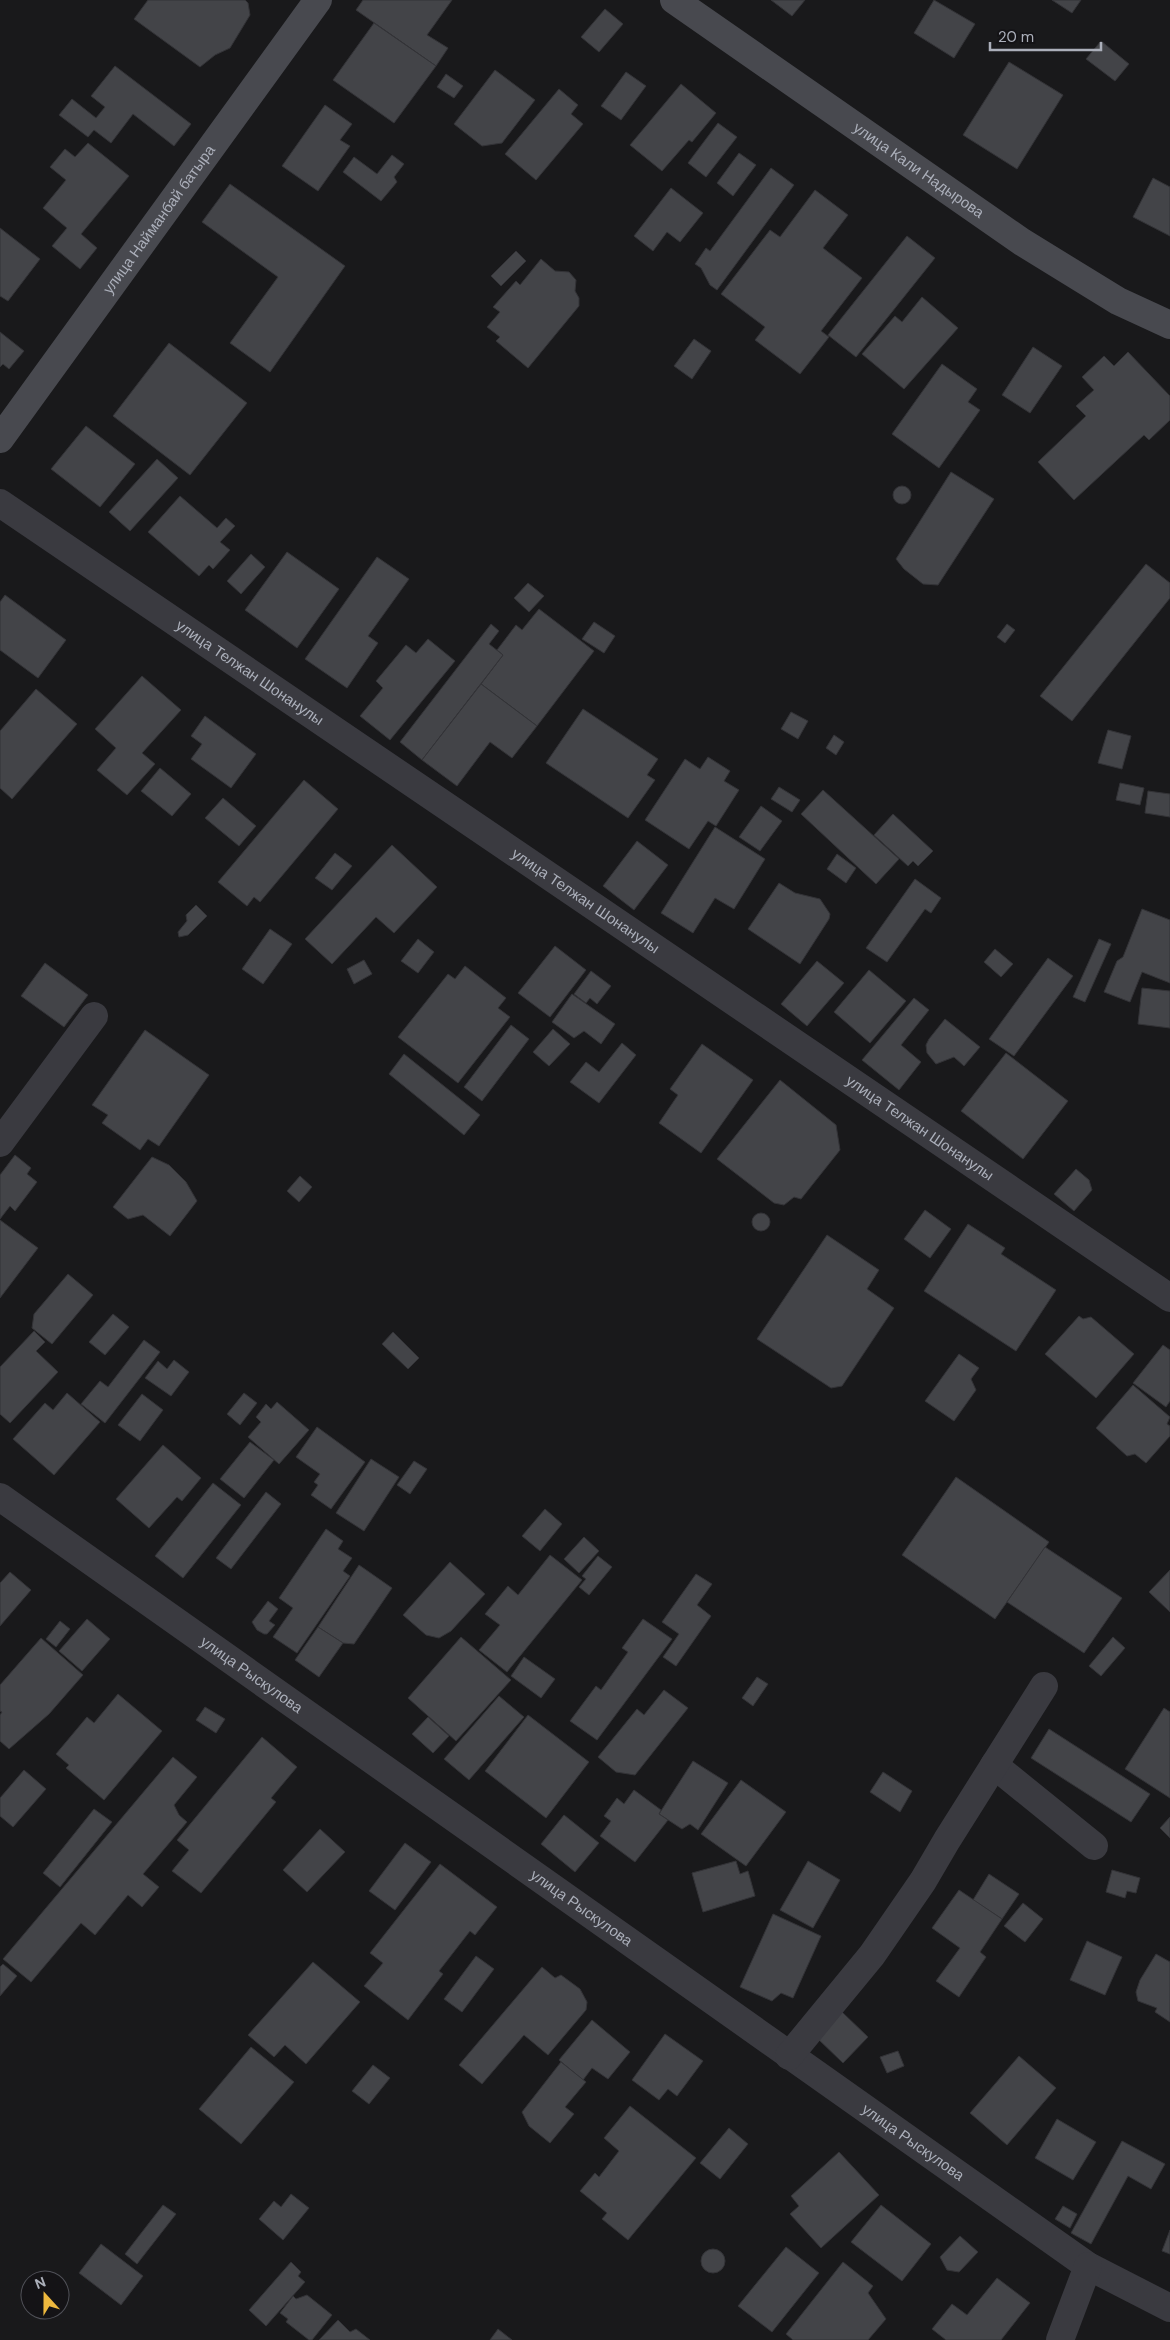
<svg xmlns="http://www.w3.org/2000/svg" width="1170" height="2340" viewBox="0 0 1170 2340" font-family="'DM Sans',sans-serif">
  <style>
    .building { fill: #434448; stroke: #333337 }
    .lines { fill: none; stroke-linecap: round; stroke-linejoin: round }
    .street { stroke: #3a3a40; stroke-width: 28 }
    .secondary { stroke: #48494f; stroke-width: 28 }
    .labels { text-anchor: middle; stroke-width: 4; stroke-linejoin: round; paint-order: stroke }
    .street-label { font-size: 15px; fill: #abafba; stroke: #141316 }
  </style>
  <rect width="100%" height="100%" fill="#19191b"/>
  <!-- building -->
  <g class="building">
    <path d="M148,0h97l3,3 2,12 -20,33 -15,7 -15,12 -66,-48z"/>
    <path d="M363,0h89l-25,35 21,13 -12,18 -80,-56z"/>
    <path d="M771,0h34l-13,16z"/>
    <path d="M934,0l41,24 -21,34 -40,-25z"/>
    <path d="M1052,0h29l-9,13z"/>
    <path d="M605,9l18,15 -24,28 -18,-15z"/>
    <path d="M374,23l62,43 -42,57 -61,-43z"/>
    <path d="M1101,41l28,23 -14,17 -29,-22z"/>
    <path d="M1009,62l54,33 -46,74 -54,-34z"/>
    <path d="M115,66l76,58 -17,22 -41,-32 -22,29 -17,-13 -6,7 -29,-22 13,-16 24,19 9,-11 -14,-11z"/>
    <path d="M495,70l40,30 -33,43 -20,3 -28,-22z"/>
    <path d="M626,72l20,14 -25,34 -20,-14z"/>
    <path d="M446,74l17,12 -9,12 -17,-11z"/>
    <path d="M681,84l35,29 -24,29 -3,-2 -27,31 -32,-26z"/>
    <path d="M559,89l19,16 -7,9 12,10 -47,56 -31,-26z"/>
    <path d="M325,105l27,19 -12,16 10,6 -32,45 -36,-25z"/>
    <path d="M718,123l19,14 -31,40 -18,-14z"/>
    <path d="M88,143l41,33 -48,58 16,14 -17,21 -28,-23 15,-18 -24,-20 23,-28 -16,-13 15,-18 10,8z"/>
    <path d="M739,153l17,12 -23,31 -16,-13z"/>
    <path d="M392,155l12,9 -10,13 3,5 -16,19 -38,-29 11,-15 23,17z"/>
    <path d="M771,168l23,17 -77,105 -7,-5 -9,-17 -6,-4 11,-16 4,3z"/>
    <path d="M1153,178l17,9v49l-37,-19z"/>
    <path d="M230,184l115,82 -75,106 -40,-29 48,-66 -76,-55z"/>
    <path d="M671,188l32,25 -23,29 -13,-10 -14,19 -19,-15z"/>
    <path d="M815,190l33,25 -25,33 39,30 -41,53 8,6 -29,37 -45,-34 10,-13 -44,-33 49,-64 10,7z"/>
    <path d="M0,228l40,31 -32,42 -8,-5z"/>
    <path d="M907,236l28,22 -79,99 -28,-22z"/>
    <path d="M516,251l10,10 -25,25 -10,-10z"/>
    <path d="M541,259l14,12 14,1 7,8 -1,11 4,7v8l-51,62 -32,-27 4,-4 -13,-10 13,-15 -7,-5 23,-26 4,4z"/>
    <path d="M922,297l36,31 -54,61 -42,-35 33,-38 7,6z"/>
    <path d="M0,332l24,19 -15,18 -6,-5 -3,3z"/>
    <path d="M694,339l17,12 -19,28 -18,-13z"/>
    <path d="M169,343l78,60 -57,72 -77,-59z"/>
    <path d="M1033,347l29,19 -32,47 -28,-18z"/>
    <path d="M1128,352l42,44v24l-21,20 -5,-5 -70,65 -36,-38 48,-46 -10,-10 18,-16 -12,-13 22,-21 10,10z"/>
    <path d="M942,364l35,25 -9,13 12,8 -41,58 -47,-34z"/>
    <path d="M86,426l49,38 -35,43 -49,-38z"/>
    <path d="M157,459l21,19 -48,53 -21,-19z"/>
    <path d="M951,472l43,27 -56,86 -15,-1 -19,-15 -8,-10z"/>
    <circle cx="902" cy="495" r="9"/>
    <path d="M180,496l37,32 9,-10 9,8 -15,16 10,8 -17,19 -4,-4 -10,11 -51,-44z"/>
    <path d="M287,552l52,37 -42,59 -52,-38z"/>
    <path d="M251,554l14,13 -24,27 -14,-13z"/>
    <path d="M377,557l32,22 -41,57 10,7 -31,45 -42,-29z"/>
    <path d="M1146,564l24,19v15l-98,123 -32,-25z"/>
    <path d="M528,583l16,13 -15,16 -15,-14z"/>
    <path d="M5,595l61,45 -28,38 -38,-28v-48z"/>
    <path d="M539,609l55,42 -57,75 -56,-42 22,-29 -6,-5 19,-25 6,5z"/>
    <path d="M594,622l21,14 -11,17 -22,-14z"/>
    <path d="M491,624l8,7 -10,13 14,11 -81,105 -22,-18z"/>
    <path d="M1007,624l8,6 -10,13 -8,-6z"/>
    <path d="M428,639l27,22 -65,79 -30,-24 23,-28 -7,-7 30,-36 10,8z"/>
    <path d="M142,676l39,34 -39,43 13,11 -28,31 -30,-25 19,-22 -21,-19z"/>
    <path d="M481,684l56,42 -25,32 -22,-16 -33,44 -35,-26z"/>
    <path d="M36,689l41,35 -65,75 -12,-11v-57z"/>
    <path d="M583,709l75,50 -11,16 8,5 -27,38 -82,-55z"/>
    <path d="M791,712l17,9 -10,18 -17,-10z"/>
    <path d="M205,716l51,38 -25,34 -40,-29 11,-15 -11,-8z"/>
    <path d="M1108,730l23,6 -9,33 -24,-6z"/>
    <path d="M834,735l10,7 -8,13 -10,-7z"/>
    <path d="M708,757l22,14 -6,10 15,9 -23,36 -8,-5 -19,28 -44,-29 40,-61 15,10z"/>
    <path d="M160,768l31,26 -19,22 -31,-25z"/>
    <path d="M304,780l34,29 -78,93 -6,-5 -7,9 -29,-24z"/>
    <path d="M1120,783l24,5 -4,17 -24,-5z"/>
    <path d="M779,787l21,13 -8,12 -21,-13z"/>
    <path d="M823,790l76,69 -23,25 -75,-70z"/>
    <path d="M1148,791l22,3v23l-25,-4z"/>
    <path d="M223,798l33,28 -17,20 -34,-28z"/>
    <path d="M761,806l21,15 -22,30 -21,-14z"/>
    <path d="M893,814l40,37 -15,15 -5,-5 -5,5 -34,-31z"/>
    <path d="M715,827l50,32 -31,50 -19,-11 -22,35 -32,-20z"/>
    <path d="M637,841l31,24 -34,45 -31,-24z"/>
    <path d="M392,845l45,42 -43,46 -18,-16 -44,47 -27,-25z"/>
    <path d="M335,853l17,13 -20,24 -17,-12z"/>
    <path d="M837,854l19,14 -10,15 -19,-14z"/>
    <path d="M915,879l26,19 -10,15 -6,-4 -38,53 -21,-14z"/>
    <path d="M779,883l16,10 25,6 10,15 -1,5 -29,45 -52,-35z"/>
    <path d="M196,905l11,11 -19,19 -9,2 -1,-5 9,-11 -1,-6z"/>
    <path d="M1142,909l28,11v63l-28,-11 -12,30 -26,-10 13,-31 6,-4z"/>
    <path d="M270,929l22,15 -29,40 -21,-15z"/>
    <path d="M418,939l16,13 -16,21 -17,-12z"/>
    <path d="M1099,939l12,5 -26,58 -12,-5z"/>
    <path d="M555,946l31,24 -36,47 -32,-24z"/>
    <path d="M995,949l18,15 -12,13 -17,-15z"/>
    <path d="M1048,958l25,18 -59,80 -25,-17z"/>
    <path d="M364,960l8,14 -18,10 -7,-15z"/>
    <path d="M817,961l27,22 -37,43 -26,-22z"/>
    <path d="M45,963l43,32 -24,32 -43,-31z"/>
    <path d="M465,966l41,32 -8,10 12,9 -52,66 -60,-46 50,-63 7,5z"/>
    <path d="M869,970l37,31 -36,42 -36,-31z"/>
    <path d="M591,971l20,15 -14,18 -7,-6 -4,5 -12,-9z"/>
    <path d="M1142,988l28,3v37l-32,-4z"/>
    <path d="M572,994l43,30 -14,20 -17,-13 -10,7 -22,-16z"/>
    <path d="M914,998l15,12 -28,35 20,17 -22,28 -37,-30z"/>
    <path d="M945,1019l35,28 -16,19 -10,-9 -18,7 -9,-11 -1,-8 3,-6z"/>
    <path d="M511,1025l18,14 -47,62 -18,-14z"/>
    <path d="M553,1029l17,15 -21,22 -16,-14z"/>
    <path d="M145,1030l64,45 -50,71 -11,-7 -8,11 -38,-27 6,-8 -16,-10z"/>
    <path d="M622,1043l14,12 -37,48 -29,-21 16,-20 13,10z"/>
    <path d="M702,1044l51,36 -52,73 -42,-30 19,-28 -8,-6z"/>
    <path d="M1006,1053l62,48 -45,58 -62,-48z"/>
    <path d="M404,1054l76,61 -16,20 -75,-61z"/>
    <path d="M780,1080l56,45 4,25 -39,49 -7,-2 -10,8 -10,-2 -57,-44z"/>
    <path d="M15,1155l16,13 -4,6 10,8 -22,29 -5,-5 -10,13v-44z"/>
    <path d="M152,1157l17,8 17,17 11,19 -27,35 -27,-21 -15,4 -15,-12z"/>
    <path d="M1076,1169l13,11 3,10 -18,21 -20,-17z"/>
    <path d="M300,1176l12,11 -13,15 -12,-11z"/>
    <path d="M925,1210l26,19 -21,29 -26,-19z"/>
    <circle cx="761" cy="1222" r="9"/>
    <path d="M0,1220l38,28 -38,50z"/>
    <path d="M968,1224l37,24 -4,6 55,36 -40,61 -92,-60z"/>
    <path d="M827,1235l52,35 -12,19 27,19 -52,78 -11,2 -74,-49z"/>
    <path d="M68,1274l25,21 -41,49 -20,-16 2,-14z"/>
    <path d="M113,1314l16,13 -24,28 -16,-13z"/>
    <path d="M1079,1316l4,3 8,-2 43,37 -38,44 -51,-44z"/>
    <path d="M34,1331l11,11 -9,9 22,21 -48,51 -10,-9v-47z"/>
    <path d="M393,1332l26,26 -11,11 -26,-25z"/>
    <path d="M144,1340l16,12 -55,71 -24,-19 19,-23 8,6z"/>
    <path d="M1163,1345l7,5v51l-4,6 -33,-24z"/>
    <path d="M959,1354l20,14 -8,11 5,11 -22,31 -29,-20z"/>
    <path d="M174,1360l15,12 -18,24 -26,-18 13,-17 9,8z"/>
    <path d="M1133,1385l37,32 -3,7 3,2v10l-24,27 -11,-9 -8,2 -31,-28z"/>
    <path d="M67,1393l33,29 -46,53 -41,-36 32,-36 8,7z"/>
    <path d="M244,1393l13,10 -17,22 -13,-11z"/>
    <path d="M142,1394l21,16 -23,31 -22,-16z"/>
    <path d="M277,1402l32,28 -30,34 -31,-27 13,-15 -5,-5 10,-13 5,5z"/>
    <path d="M317,1427l48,35 -34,47 -20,-14 7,-10 -4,-3 6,-8 -24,-17z"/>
    <path d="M250,1442l24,18 -30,38 -24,-19z"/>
    <path d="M163,1445l38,33 -19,23 -5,-4 -28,31 -33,-29z"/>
    <path d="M371,1459l28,18 -35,54 -28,-18z"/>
    <path d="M414,1461l13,8 -17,25 -13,-9z"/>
    <path d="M956,1477l93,65 -54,77 -93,-64z"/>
    <path d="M213,1483l28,22 -58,73 -28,-22z"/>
    <path d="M266,1492l15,12 -50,65 -15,-11z"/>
    <path d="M545,1509l17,15 -22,27 -18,-15z"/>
    <path d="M326,1529l17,12 -5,8 14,9 -9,13 7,5 -53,77 -24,-16 20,-29 -14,-10z"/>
    <path d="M584,1537l15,14 -20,22 -15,-14z"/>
    <path d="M1045,1547l77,51 -38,55 -77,-51z"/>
    <path d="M550,1555l32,25 -75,92 -28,-22 21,-25 -15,-11 23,-28 10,9z"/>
    <path d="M598,1556l14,11 -23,28 -10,-8 7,-8 -4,-3z"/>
    <path d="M450,1562l35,32 -34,37 -12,7 -13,-3 -23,-20z"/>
    <path d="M359,1565l33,23 -38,56 -11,-1 -25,-16z"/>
    <path d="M1170,1570v42l-21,-20z"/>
    <path d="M10,1572l21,18 -31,36v-43z"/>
    <path d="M696,1574l16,10 -15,21 14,11 -35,50 -13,-9 16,-23 -17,-12z"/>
    <path d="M268,1601l10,8 -9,12 6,4 -8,9h-3l-7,-4 -5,-8z"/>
    <path d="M87,1619l23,20 -28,32 -23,-20z"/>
    <path d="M643,1619l29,20 -75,101 -27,-19 26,-35 5,4 27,-38 -6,-4z"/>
    <path d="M60,1621l10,8 -14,18 -10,-8z"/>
    <path d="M318,1627l25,16 -24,34 -24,-17z"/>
    <path d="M461,1637l50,43 -55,61 -48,-43z"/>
    <path d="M1113,1637l12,11 -24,28 -12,-10z"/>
    <path d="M41,1638l42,37 -34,39 -40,35 -9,-8v-26l2,-3 -2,-1v-26z"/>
    <path d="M524,1657l31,22 -14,19 -30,-22z"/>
    <path d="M757,1677l11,7 -15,22 -11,-8z"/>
    <path d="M664,1690l24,18 -53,67 -19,-3 -18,-15 39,-48 7,6z"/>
    <path d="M118,1694l44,37 -58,69 -38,-32 3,-3 -13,-11 31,-37 7,6z"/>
    <path d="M499,1696l25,21 -55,63 -25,-21z"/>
    <path d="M205,1707l20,12 -9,14 -20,-13z"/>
    <path d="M1164,1708l6,4v86l-45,-29z"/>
    <path d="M528,1715l61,47 -43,56 -61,-47z"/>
    <path d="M428,1717l21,19 -16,17 -21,-19z"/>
    <path d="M1049,1729l101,65 -19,28 -100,-64z"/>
    <path d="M262,1737l35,30 -26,31 5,4 -75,91 -29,-22 17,-21 -12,-10z"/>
    <path d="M173,1757l24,20 -23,28 5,10 8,7 -44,52 16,13 -17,20 -14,-12 -33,40 -14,-12 -50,59 -28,-23z"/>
    <path d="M693,1761l35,22 -30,47 -8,-6 -8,5 -23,-15z"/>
    <path d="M24,1770l22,19 -33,38 -13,-11v-18z"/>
    <path d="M883,1772l29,19 -12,21 -30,-20z"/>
    <path d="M741,1780l45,32 -40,54 -45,-32z"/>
    <path d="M634,1790l27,20 -2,4 9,6 -33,42 -35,-26 11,-15 -7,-5 13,-18 7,6z"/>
    <path d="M94,1809l18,13 -52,65 -17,-14z"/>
    <path d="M564,1815l35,28 -24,29 -34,-28z"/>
    <path d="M1170,1817v21l-10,-10z"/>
    <path d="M320,1829l25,23 -38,40 -24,-22z"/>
    <path d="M405,1843l26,19 -36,48 -26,-19z"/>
    <path d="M736,1861l4,13 8,-3 7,25 -52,16 -11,-39z"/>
    <path d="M808,1861l32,19 -27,48 -33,-18z"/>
    <path d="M440,1864l57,43 -22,28 -5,-4 -31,40 4,3 -35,46 -44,-34 19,-23 -13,-10z"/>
    <path d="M1112,1870l28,8 -4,15 -9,-2 -2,7 -19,-6z"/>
    <path d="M989,1874l30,20 -17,25 -29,-19z"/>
    <path d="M959,1890l43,29 -22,33 6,5 -27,40 -23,-16 24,-33 -28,-20z"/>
    <path d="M1023,1903l20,16 -18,23 -21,-16z"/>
    <path d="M773,1914l48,22 -28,62 -12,-5 -9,8 -32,-14z"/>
    <path d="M1087,1941l35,16 -17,38 -35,-15z"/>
    <path d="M1156,1954l14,8v60l-15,-10 2,-4 -19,-7 -2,-9 4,-12z"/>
    <path d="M476,1956l18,13 -32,43 -18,-13z"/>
    <path d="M313,1962l47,40 -54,62 -21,-19 -11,12 -26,-22z"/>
    <path d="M3,1964l14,12 -17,20v-29z"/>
    <path d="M542,1967l13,11 6,-3 19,14 7,13 -1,8 -38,45 -24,-20 -42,49 -23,-19z"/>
    <path d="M841,2011l27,26 -25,26 -27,-26z"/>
    <path d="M592,2020l38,32 -22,27 -16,-11 -9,12 -24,-20z"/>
    <path d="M665,2034l38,27 -26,35 -9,-7 -9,11 -27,-20z"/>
    <path d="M251,2047l43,35 -53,62 -42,-35z"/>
    <path d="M898,2051l6,15 -17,7 -7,-16z"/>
    <path d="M1019,2056l37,32 -49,57 -37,-32z"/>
    <path d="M561,2062l25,20 -21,25 9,7 -24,29 -21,-17 -7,-14z"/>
    <path d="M373,2065l17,13 -21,26 -17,-13z"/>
    <path d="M630,2106l66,52 -68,82 -26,-21 5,-6 -27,-22 15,-18 4,4 20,-26 -15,-13z"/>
    <path d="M1057,2119l39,23 -23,38 -38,-22z"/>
    <path d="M729,2128l19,16 -28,35 -20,-16z"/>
    <path d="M1122,2141l43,23 -14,25 -23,-13 -37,68 -20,-11z"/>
    <path d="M839,2152l40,43 -58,53 -31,-34 9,-8 -8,-10z"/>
    <path d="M291,2194l18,14 -26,32 -24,-21 15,-18 7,6z"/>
    <path d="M163,2205l13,9 -39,50 -12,-10z"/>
    <path d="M881,2205l50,39 -29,37 -51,-39z"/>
    <path d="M1063,2206l14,8 -7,14 -15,-9z"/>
    <path d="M1170,2230v24l-8,-3z"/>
    <path d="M960,2236l18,16 -19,20 -12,-2 -7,-13z"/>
    <path d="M101,2244l42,32 -22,29 -42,-32z"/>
    <path d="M786,2247l33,26 -47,59 -34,-26z"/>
    <circle cx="713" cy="2261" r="12"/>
    <path d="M291,2262l10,10 -3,4 7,6 -39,44 -17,-16z"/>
    <path d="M843,2262l30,24 -5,7 18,26 -18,21h-75l-7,-6z"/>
    <path d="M997,2278l33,25 -29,37h-55l-14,-11 20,-25 15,11z"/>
    <path d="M307,2295l25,20 -20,25h-3l-23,-18 2,-3 -8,-6 13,-17 3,3z"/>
    <path d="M338,2320l12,12 6,-3 14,11h-51z"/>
    <path d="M498,2329l14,11h-22z"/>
  </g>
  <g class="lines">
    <!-- street -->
    <g class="street">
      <path id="s1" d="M0,503l1170,795"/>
      <path d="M0,1143l94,-127"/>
      <path id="s2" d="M0,1497l1088,769 82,42"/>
      <path d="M994,1765l100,81"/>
      <path d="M789,2056l83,-101 51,-74 24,-41 97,-154"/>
      <path d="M1060,2340l28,-74"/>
    </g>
    <!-- secondary -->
    <g class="secondary">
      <path id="s3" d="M674,0l348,242 96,59 52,24"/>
      <path id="s4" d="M0,439l318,-439"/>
    </g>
  </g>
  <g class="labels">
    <!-- street labels -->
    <g class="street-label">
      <text dy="5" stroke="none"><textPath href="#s3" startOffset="298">улица Кали Надырова</textPath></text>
      <text dy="5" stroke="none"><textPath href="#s4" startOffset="271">улица Найманбай батыра</textPath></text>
      <text dy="5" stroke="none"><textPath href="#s1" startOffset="302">улица Телжан Шонанулы</textPath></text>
      <text dy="5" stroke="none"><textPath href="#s1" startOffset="708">улица Телжан Шонанулы</textPath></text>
      <text dy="5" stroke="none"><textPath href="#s1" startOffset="1112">улица Телжан Шонанулы</textPath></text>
      <text dy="5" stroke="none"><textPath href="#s2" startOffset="308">улица Рыскулова</textPath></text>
      <text dy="5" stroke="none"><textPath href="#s2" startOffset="712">улица Рыскулова</textPath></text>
      <text dy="5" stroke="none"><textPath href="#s2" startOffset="1118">улица Рыскулова</textPath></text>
    </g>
  </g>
  <!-- north arrow -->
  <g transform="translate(45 2295) rotate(339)"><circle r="24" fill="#141316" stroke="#505158"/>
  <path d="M0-4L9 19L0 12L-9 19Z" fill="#edb83e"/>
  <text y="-8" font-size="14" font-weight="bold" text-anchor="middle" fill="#abafba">N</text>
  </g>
  <!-- scale -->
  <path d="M990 42v8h111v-8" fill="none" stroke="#abafba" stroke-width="2.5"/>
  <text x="998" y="42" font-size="15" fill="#abafba" stroke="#141316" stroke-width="4" paint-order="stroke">20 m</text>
</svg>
